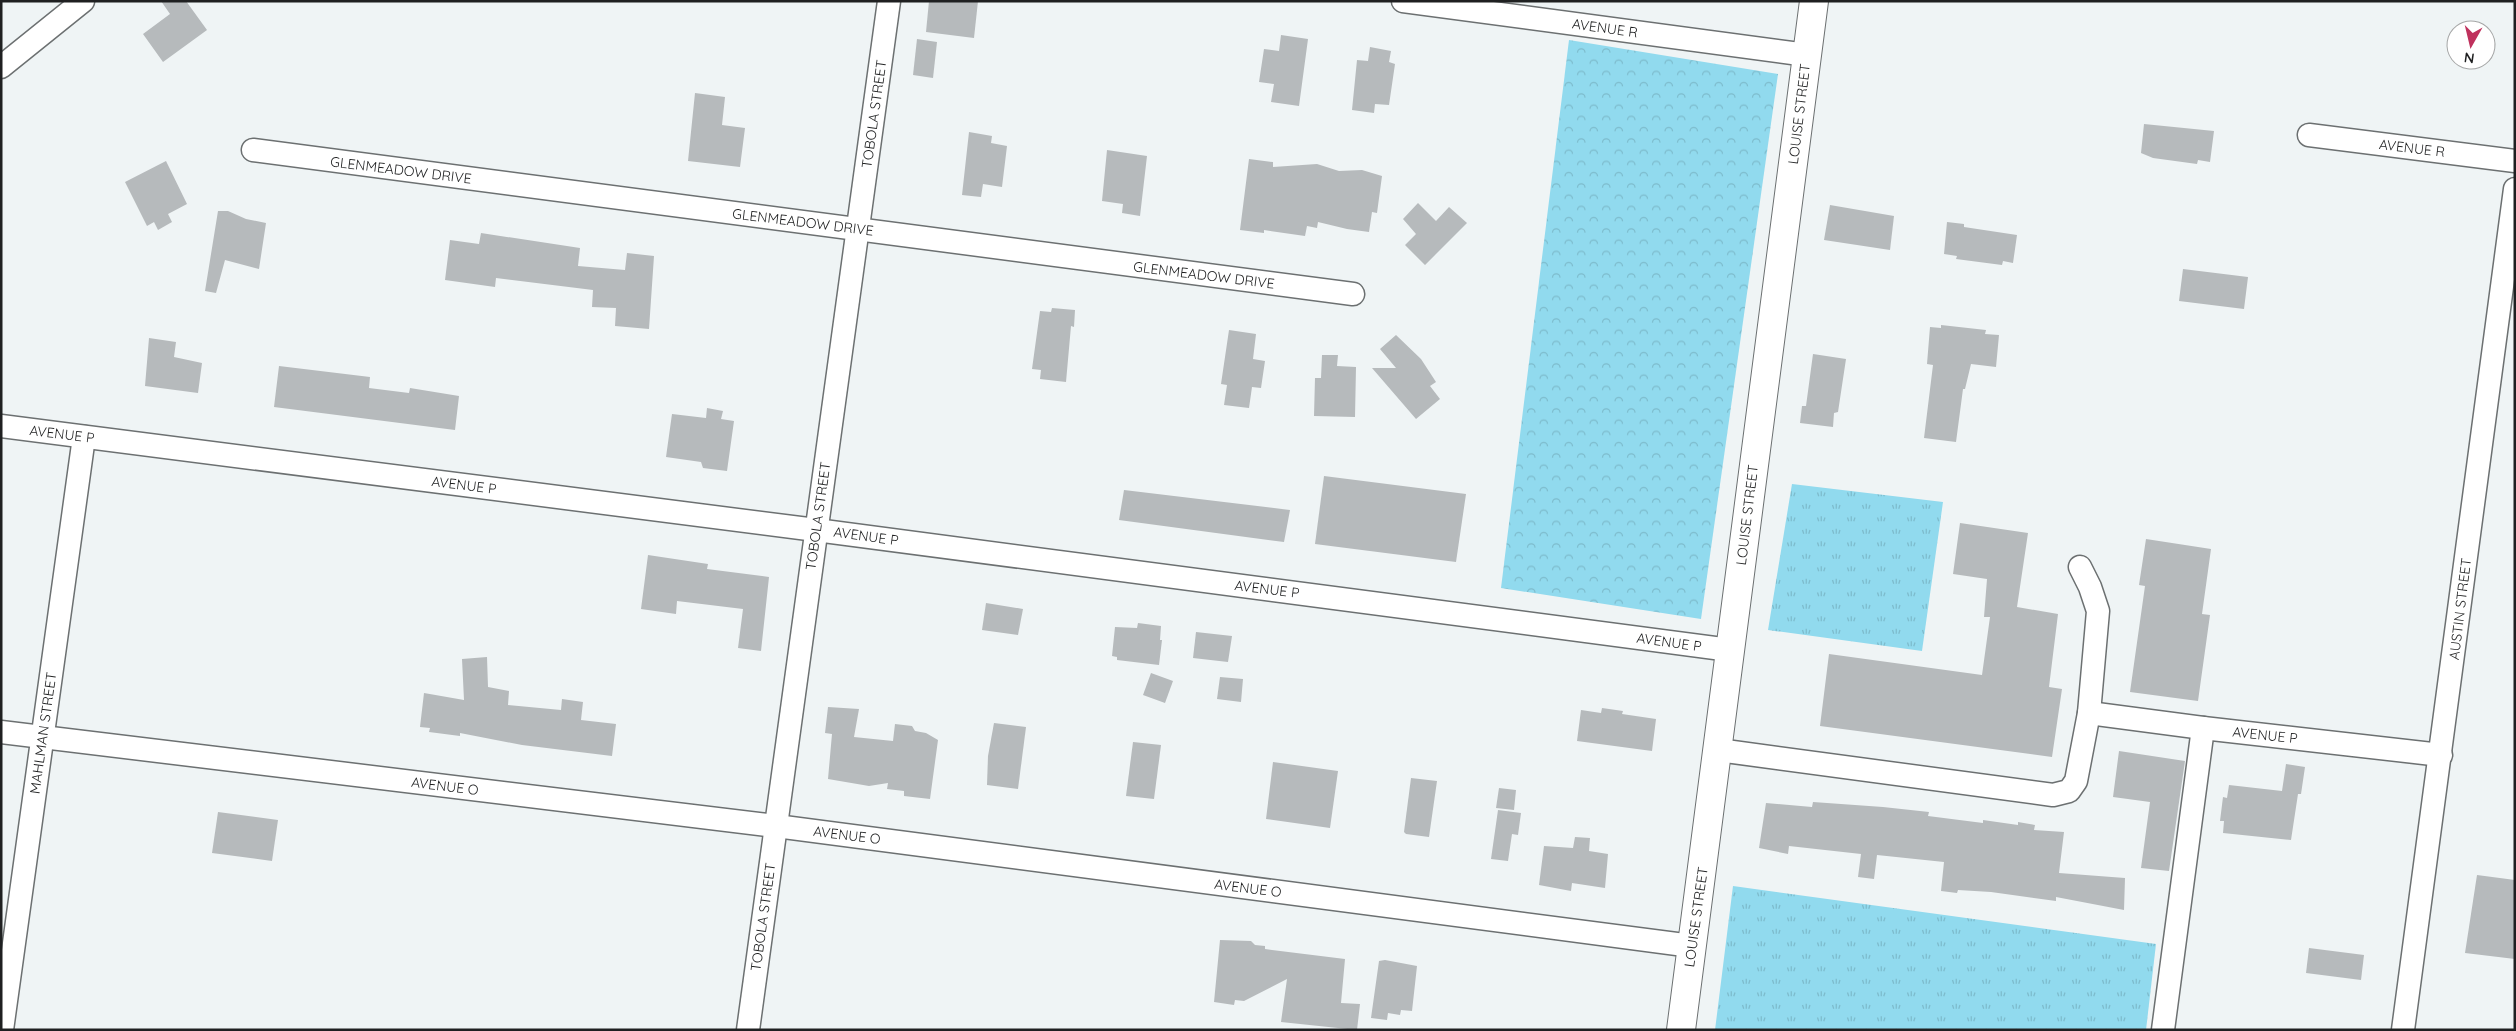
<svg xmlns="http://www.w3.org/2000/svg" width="2516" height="1031" viewBox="0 0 2516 1031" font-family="Quicksand,sans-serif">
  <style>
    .grass { fill: url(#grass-tufts) }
    .park { fill: url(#park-crowns) }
    .building { fill: #b6babc }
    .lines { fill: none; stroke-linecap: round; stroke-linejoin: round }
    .minor-casing { stroke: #6c7071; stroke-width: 25 }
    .tertiary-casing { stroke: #6c7071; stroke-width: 30 }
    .minor { stroke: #fff; stroke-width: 22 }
    .tertiary { stroke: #fff; stroke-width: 28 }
    .labels { text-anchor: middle; stroke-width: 5; stroke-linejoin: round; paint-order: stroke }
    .street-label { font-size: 14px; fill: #1f2021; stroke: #fff }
  </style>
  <defs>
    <pattern id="grass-tufts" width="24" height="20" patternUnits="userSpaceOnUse" patternTransform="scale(1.25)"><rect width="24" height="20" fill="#91daee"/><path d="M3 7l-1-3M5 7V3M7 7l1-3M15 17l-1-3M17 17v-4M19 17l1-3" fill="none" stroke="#7dbbcc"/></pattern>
    <pattern id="park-crowns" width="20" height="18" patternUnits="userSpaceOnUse" patternTransform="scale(1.25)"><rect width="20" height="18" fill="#91daee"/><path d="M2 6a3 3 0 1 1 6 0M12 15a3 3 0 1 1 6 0" fill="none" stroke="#7dbbcc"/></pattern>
  </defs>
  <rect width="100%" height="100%" fill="#eff4f5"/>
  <!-- grass -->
  <g class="grass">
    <path d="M1792,484l151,18 -21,149 -154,-21z"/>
    <path d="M1733,886l423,58 -10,86h-431z"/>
  </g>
  <!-- park -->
  <path class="park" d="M1569,40l209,34 -77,545 -200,-31z"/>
  <!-- building -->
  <g class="building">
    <path d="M161,1h25l21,29 -44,32 -20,-28 27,-20z"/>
    <path d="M929,1h49l-4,37 -48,-6z"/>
    <path d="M1281,35l27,4 -9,67 -28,-4 3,-18 -15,-2 5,-33 15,2z"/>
    <path d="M917,39l20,3 -4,36 -20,-3z"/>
    <path d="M1370,47l21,4 -2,11 6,2 -6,41 -14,-1 -1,9 -22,-3 5,-50 11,1z"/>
    <path d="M695,93l30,4 -3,28 23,3 -5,39 -52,-6z"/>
    <path d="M2144,124l70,7 -4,31 -12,-2 -1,4 -44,-6 -12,-5z"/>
    <path d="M969,132l23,4 -1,7 16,3 -5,41 -19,-3 -2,13 -19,-2z"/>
    <path d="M1107,150l40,6 -7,60 -18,-3 1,-9 -21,-3z"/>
    <path d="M1249,159l24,3v5l44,-3 22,7 23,-1 20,6 -5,37 -5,-1 -3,20 -22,-3 -29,-7 -1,6 -10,-2 -2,10 -41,-6v3l-24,-3z"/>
    <path d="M166,161l21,43 -19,10 4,8 -14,8 -4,-8 -7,4 -22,-44z"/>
    <path d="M1418,203l18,18 13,-14 18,16 -42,42 -20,-20 11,-11 -13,-15z"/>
    <path d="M1830,205l64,11 -4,34 -66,-10z"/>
    <path d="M218,211h10l18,8 20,4 -7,46 -34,-9 -9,33 -11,-2z"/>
    <path d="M1947,222l17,2v3l53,8 -4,28 -10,-2 -1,4 -46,-6 1,-3 -13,-2z"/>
    <path d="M481,233l99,15 -2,18 47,4 2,-17 27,3 -5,73 -34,-3 1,-18 -24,-1 1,-17 -97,-12 -1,9 -50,-7 5,-40 29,4z"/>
    <path d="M2183,269l65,8 -4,32 -65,-8z"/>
    <path d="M1052,308l23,2 -1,17 -3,-1 -5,56 -26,-3 1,-9 -9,-1 8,-58 11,1z"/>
    <path d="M1941,325l45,5 -1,4 14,1 -3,32 -25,-3 -6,25h-2l-7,53 -32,-4 9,-73 -6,-1 3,-37 11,1z"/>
    <path d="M1229,330l27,4 -3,25 12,2 -4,27 -9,-1 -3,21 -25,-3 3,-20 -6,-1z"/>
    <path d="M1396,335l25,24 15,23 -6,4 10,13 -24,20 -44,-51h24l-16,-19z"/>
    <path d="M149,338l27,4 -2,15 28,6 -4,30 -53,-7z"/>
    <path d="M1813,354l33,5 -8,53 -4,1 -1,14 -33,-4 2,-17h4z"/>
    <path d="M1322,355h16l-1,11 19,1 -1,50 -41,-1 1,-38h6z"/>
    <path d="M279,366l91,11 -1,11 40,5 1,-5 49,8 -4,34 -181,-23z"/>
    <path d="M707,408l16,3 -2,8 13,2 -7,50 -24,-3 -2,-6 -35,-5 6,-43 34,4z"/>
    <path d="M1324,476l142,18 -10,68 -141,-18z"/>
    <path d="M1124,490l166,20 -6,32 -165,-22z"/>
    <path d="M1960,523l68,10 -11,74 41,7 -9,73 13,2 -10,68 -232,-31 9,-72 153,21 8,-58h-6l3,-38 -34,-5z"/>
    <path d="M2146,539l65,10 -9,65 8,1 -12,86 -68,-9 15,-106 -6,-1z"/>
    <path d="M648,555l60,9 -1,5 62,8 -8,74 -23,-3 5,-39 -66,-8 -1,13 -35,-5z"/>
    <path d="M986,603l37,6 -5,26 -36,-5z"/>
    <path d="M1138,623l23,3 -1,14h2l-3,25 -42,-5v-3l-5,-1 3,-29 22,1z"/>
    <path d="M1196,632l36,4 -4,26 -35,-4z"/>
    <path d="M487,657l1,30 21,4 -1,14 53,5 1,-11 21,3 -2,18 35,4 -4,32 -90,-11 -62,-12v3l-31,-4 1,-4 -10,-1 4,-34 40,7 -2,-41z"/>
    <path d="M1151,673l22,8 -8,22 -22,-8z"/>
    <path d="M1220,677l23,2 -2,23 -24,-3z"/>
    <path d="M828,707l31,2 -5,28 39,4 2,-17 17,2 3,5 11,2 12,7 -8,59 -26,-3v-5l-17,-2 1,-6 -19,3 -41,-7 4,-45 -7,-1z"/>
    <path d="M1602,708l21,3 -1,3 34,5 -4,32 -75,-10 4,-31 20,3z"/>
    <path d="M994,723l32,4 -8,62 -31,-4 1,-29z"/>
    <path d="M1133,742l28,3 -7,54 -28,-3z"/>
    <path d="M2119,751l66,10 -16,110 -28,-3 9,-66 -37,-5z"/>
    <path d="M1273,762l65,9 -8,57 -64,-9z"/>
    <path d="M2286,764l19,3 -4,27h-3l-7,46 -68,-7 1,-12h-4l3,-24 4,1 2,-13 53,6z"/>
    <path d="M1411,778l26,3 -8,56 -23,-3 -2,-2z"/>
    <path d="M1499,788l17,2 -2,20 -18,-2z"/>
    <path d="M1813,802l70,5 46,5 -1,4 55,7v-3l35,5v-3l17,3 -1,5 30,2 -5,41 66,5 -1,32 -68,-13v4l-65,-9 -33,-2 -1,3 -16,-2 3,-29 -67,-7 -3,24 -16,-2 3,-23 -72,-8 -1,8 -29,-6 7,-45 46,4z"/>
    <path d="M1498,810l23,3 -3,22 -6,-1 -4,27 -17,-2z"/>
    <path d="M218,812l60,8 -6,41 -60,-8z"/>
    <path d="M1575,837l15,1 -1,13 19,3 -3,34 -33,-5 -1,8 -32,-6 5,-39 29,2z"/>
    <path d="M2477,875l38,5v79l-50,-6z"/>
    <path d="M1220,940l31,1 4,4 10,1v3l80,10 -4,44 19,1 -3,26 -76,-8 6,-43 -43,22 -9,-1 -1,5 -20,-3z"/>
    <path d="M2309,948l55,7 -3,25 -55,-7z"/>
    <path d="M1385,960l32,6 -5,45 -11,-1 -1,5 -12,-2 -1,7 -16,-2 8,-57z"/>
  </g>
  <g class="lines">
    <defs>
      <g id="minor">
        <path d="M1403,1l404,54"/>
        <path d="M1,67l82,-66"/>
        <path d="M2309,135l206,26"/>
        <path d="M253,150l1100,144"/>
        <path d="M1,426l815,104 914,120"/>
        <path d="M2089,713l114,15 238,27"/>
        <path d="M1,732l775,94 916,120"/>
        <path d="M1718,750l335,45 16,-4 7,-10 13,-68 9,-102 -8,-24 -10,-20"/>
        <path d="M2,1030l82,-593"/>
        <path d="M748,1030l141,-1029"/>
        <path d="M2163,1030l40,-302"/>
        <path d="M2403,1030l112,-841"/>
      </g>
      <path id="tertiary" d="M1681,1030l133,-1029"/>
    </defs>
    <!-- minor casing -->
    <use href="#minor" class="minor-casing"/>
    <!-- tertiary casing -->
    <use href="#tertiary" class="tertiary-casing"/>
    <!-- minor -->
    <use href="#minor" class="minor"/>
    <!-- tertiary -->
    <use href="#tertiary" class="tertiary"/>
  </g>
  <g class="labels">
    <!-- street labels -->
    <g class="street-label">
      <text transform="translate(1605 28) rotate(8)" y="5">AVENUE R</text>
      <text transform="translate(874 114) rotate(-82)" y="5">TOBOLA STREET</text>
      <text transform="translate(1799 114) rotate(-83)" y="5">LOUISE STREET</text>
      <text transform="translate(2412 148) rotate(7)" y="5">AVENUE R</text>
      <text transform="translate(401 170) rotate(7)" y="5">GLENMEADOW DRIVE</text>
      <text transform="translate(803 222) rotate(7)" y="5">GLENMEADOW DRIVE</text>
      <text transform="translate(1204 275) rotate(7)" y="5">GLENMEADOW DRIVE</text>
      <text transform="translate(62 434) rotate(7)" y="5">AVENUE P</text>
      <text transform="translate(464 485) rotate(7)" y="5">AVENUE P</text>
      <text transform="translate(1747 515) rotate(-83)" y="5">LOUISE STREET</text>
      <text transform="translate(818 516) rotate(-82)" y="5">TOBOLA STREET</text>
      <text transform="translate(866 536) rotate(8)" y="5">AVENUE P</text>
      <text transform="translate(1267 589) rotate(7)" y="5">AVENUE P</text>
      <text transform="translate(2460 609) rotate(-83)" y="5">AUSTIN STREET</text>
      <text transform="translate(1669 642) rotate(8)" y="5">AVENUE P</text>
      <text transform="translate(43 733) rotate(-82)" y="5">MAHLMAN STREET</text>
      <text transform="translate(2265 735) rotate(6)" y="5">AVENUE P</text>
      <text transform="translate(445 786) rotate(7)" y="5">AVENUE O</text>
      <text transform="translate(847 835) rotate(7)" y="5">AVENUE O</text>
      <text transform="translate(1248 888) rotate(7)" y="5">AVENUE O</text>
      <text transform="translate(763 917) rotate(-82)" y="5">TOBOLA STREET</text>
      <text transform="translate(1696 917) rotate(-82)" y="5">LOUISE STREET</text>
    </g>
  </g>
  <!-- border -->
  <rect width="2516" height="1031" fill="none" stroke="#1f2021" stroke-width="5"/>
  <!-- north arrow -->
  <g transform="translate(2471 45) rotate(188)"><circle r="24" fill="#ffffff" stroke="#a5a6a6"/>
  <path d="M0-4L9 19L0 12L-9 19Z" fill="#bf315d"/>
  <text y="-8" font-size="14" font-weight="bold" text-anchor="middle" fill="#1f2021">N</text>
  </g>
</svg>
